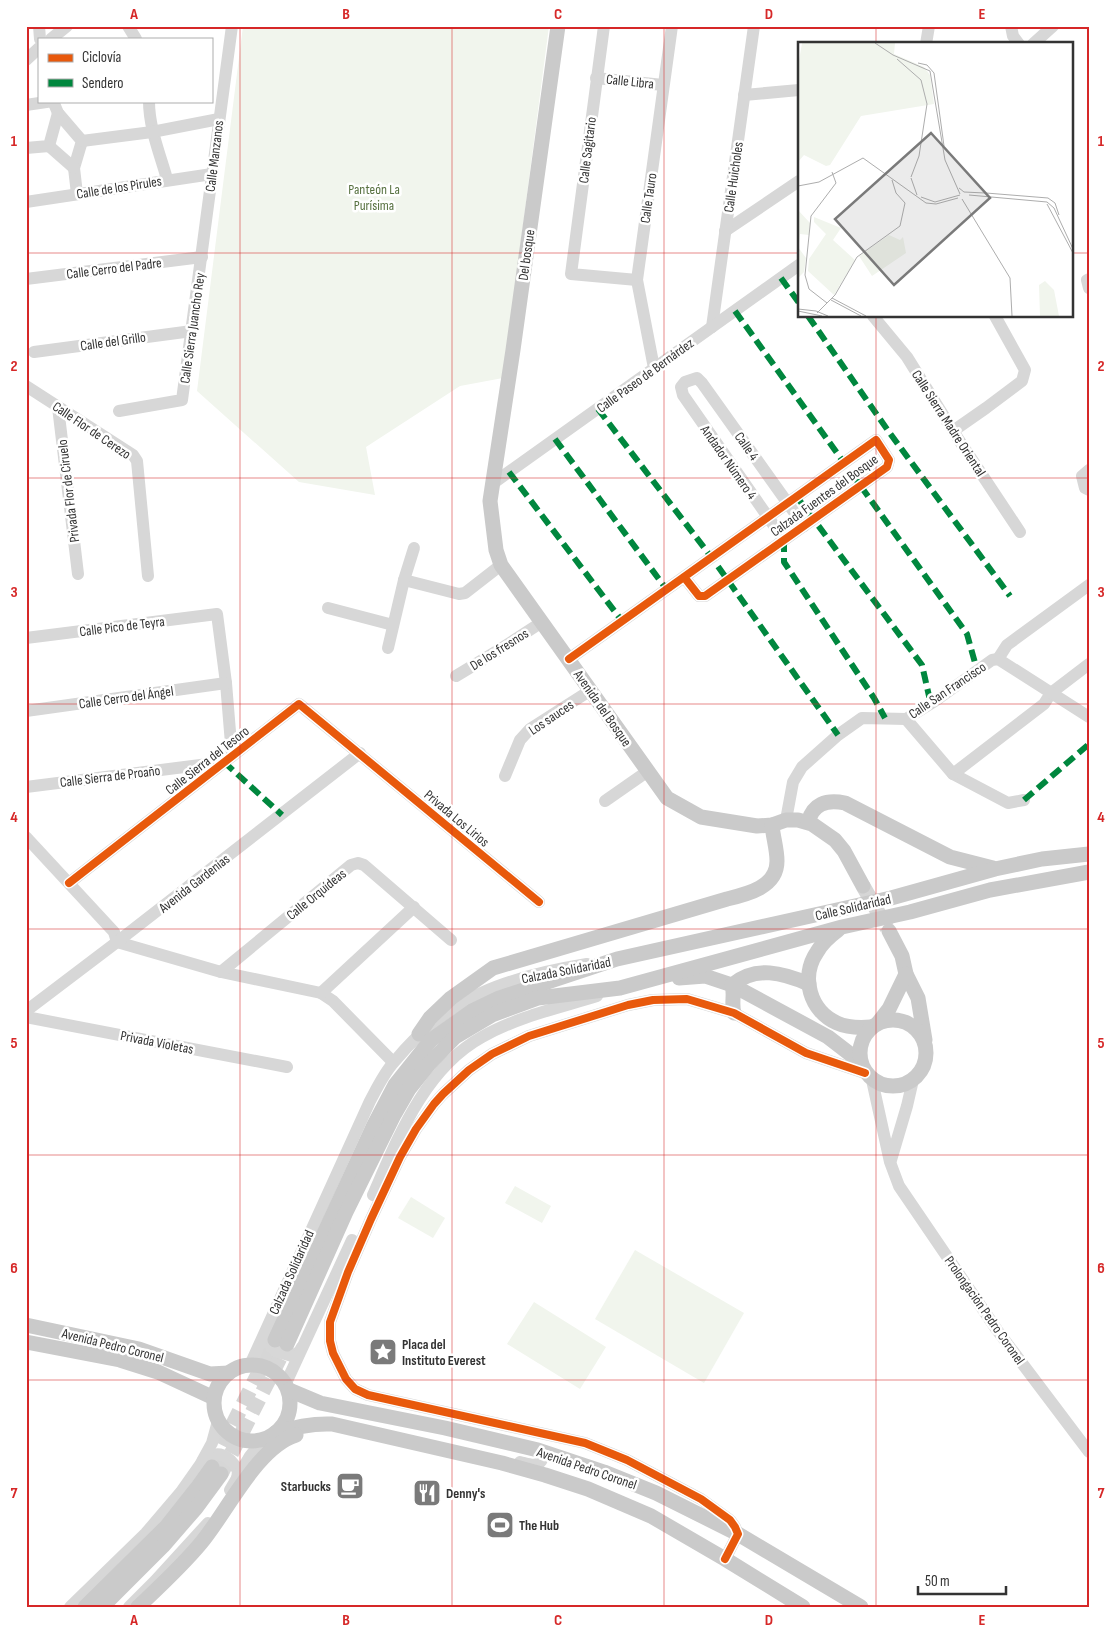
<svg xmlns="http://www.w3.org/2000/svg" width="1115" height="1633" viewBox="0 0 1115 1633" font-family="'Sofia Sans Condensed',sans-serif">
  <style>
    .green { fill: #f1f5ed }
    .lines { fill: none; stroke-linecap: round; stroke-linejoin: round }
    .major-tunnel { stroke: #d6d6d6; stroke-width: 15; stroke-dasharray: 15 8; stroke-linecap: butt }
    .minor { stroke: #d7d7d7; stroke-width: 12 }
    .major { stroke: #cacaca; stroke-width: 15 }
    .quiet { stroke: #00873e; stroke-width: 6; stroke-dasharray: 12 6; stroke-linecap: butt }
    .cycleway-casing { stroke: #fff; stroke-width: 11 }
    .cycleway { stroke: #e8590c; stroke-width: 8 }
    .grid { fill: none; stroke: #d62828; stroke-width: 1; stroke-opacity: 0.55 }
    .labels { text-anchor: middle; stroke-width: 5; stroke-linejoin: round; paint-order: stroke }
    .street-label { font-size: 14px; fill: #333; stroke: #fff }
    .park-label { font-size: 14px; fill: #56703f; stroke: #fff }
    .poi-label { font-size: 14px; font-weight: bold; fill: #333; stroke: #fff; text-anchor: start }
    .inset-road { fill: none; stroke: #adadad; stroke-width: 1 }
    .view { fill: #7a7a7a; fill-opacity: 0.15; stroke: #7a7a7a; stroke-width: 2.5 }
    .inset-edge { fill: none; stroke: #333; stroke-width: 2.5 }
    .neatline { fill: none; stroke: #d62828; stroke-width: 2 }
    .grid-label { font-size: 16px; text-anchor: middle; font-weight: bold; fill: #d62828 }
  </style>
  <rect width="100%" height="100%" fill="#fff"/>
  <!-- green -->
  <g class="green">
    <path d="M243,26h306l-46,352 -43,8 -94,61 9,48 -76,-13 -102,-91z"/>
    <path d="M515,1186l36,20 -9,17 -37,-20z"/>
    <path d="M411,1197l34,21 -12,20 -35,-20z"/>
    <path d="M635,1250l109,63 -40,70 -109,-64z"/>
    <path d="M534,1302l72,45 -26,42 -73,-45z"/>
    <circle cx="382" cy="1350" r="11"/>
  </g>
  <g class="lines">
    <!-- major-tunnel -->
    <g class="major-tunnel">
      <path d="M863,886l24,42"/>
      <path d="M212,1466l63,-126"/>
      <path d="M221,1474l66,-130"/>
    </g>
    <!-- minor -->
    <g class="minor">
      <path d="M39,26l1,13"/>
      <path d="M128,26l8,13"/>
      <path d="M604,26l-33,248 66,6"/>
      <path d="M1011,26l2,10 6,8"/>
      <path d="M51,39l16,-13"/>
      <path d="M926,44l3,-18"/>
      <path d="M1033,44l20,-18"/>
      <path d="M26,60l13,-12"/>
      <path d="M596,78l67,7"/>
      <path d="M744,95l55,-5"/>
      <path d="M149,101c0,27 11,53 18,78"/>
      <path d="M26,105l27,-4 5,12 24,28 -8,27 3,26"/>
      <path d="M82,141l70,-9 67,-13"/>
      <path d="M49,146l25,22"/>
      <path d="M26,148l23,-2 9,-33"/>
      <path d="M26,202l186,-28"/>
      <path d="M725,231l74,-50"/>
      <path d="M26,279l176,-22"/>
      <path d="M1089,279l-2,1 2,8"/>
      <path d="M873,316l34,41 46,74 67,101"/>
      <path d="M712,327l42,-301"/>
      <path d="M34,352l158,-21"/>
      <path d="M654,368l-17,-88 35,-254"/>
      <path d="M26,386l107,69 4,6 11,115"/>
      <path d="M58,407l20,167"/>
      <path d="M119,411l63,-11 50,-374"/>
      <path d="M953,431l33,-23 36,-27 3,-11 -30,-54"/>
      <path d="M1089,470l-7,6 3,12 4,2"/>
      <path d="M492,484l307,-219"/>
      <path d="M784,540l-101,-145 -2,-8 4,-5 12,-4 5,5 102,143"/>
      <path d="M404,580l55,14 6,-1 36,-28"/>
      <path d="M328,608l65,17"/>
      <path d="M26,638l191,-24 9,69 6,73"/>
      <path d="M388,648l16,-68 10,-32"/>
      <path d="M569,659l307,-219 13,20 -2,7 -182,129h-6l-15,-19"/>
      <path d="M998,659l9,-14 82,-60"/>
      <path d="M456,676l43,-26 43,-28"/>
      <path d="M26,711l200,-28"/>
      <path d="M906,719l47,55 55,29 16,-3"/>
      <path d="M953,774l91,-70 7,-11 38,-29"/>
      <path d="M505,776l15,-36 10,-11 61,-39"/>
      <path d="M26,787l198,-25"/>
      <path d="M605,801l43,-30"/>
      <path d="M786,820l7,-38 9,-15 36,-32 24,-17 44,1 29,-18 57,-41 6,-1 91,58"/>
      <path d="M26,837l88,95 3,10"/>
      <path d="M69,883l230,-179 240,198"/>
      <path d="M117,942l104,30 100,21 12,8 60,61"/>
      <path d="M221,972l130,-107 7,-2 6,2 87,75"/>
      <path d="M321,993l93,-86"/>
      <path d="M26,1011l91,-69 243,-189"/>
      <path d="M26,1017l261,50"/>
      <path d="M872,1080l18,82 9,24 98,144 92,122"/>
      <path d="M891,1160l16,-54 6,-26"/>
      <path d="M373,1195c25,-57 51,-126 109,-158 35,-20 76,-29 115,-41"/>
      <path d="M267,1329l-1,12 9,10 17,5 7,-4 3,-5"/>
      <path d="M250,1365l120,-264c7,-13 14,-28 24,-39 54,-66 113,-85 193,-98"/>
      <path d="M286,1383l66,-143"/>
      <path d="M203,1460c15,-11 27,-5 35,11l-1,9"/>
      <path d="M520,1462c9,2 19,7 23,-5l-5,-7"/>
      <path d="M230,1490l20,-34 14,-17"/>
      <path d="M725,1559l13,-25 -3,-7 -5,-7 -29,-21 -74,-39 -42,-17 -217,-48 -13,-6 -9,-10 -13,-26 -3,-12v-19l18,-50 23,-53 29,-62 16,-28 18,-25 9,-10 26,-24 23,-16 37,-18 99,-31 25,-5 34,-1 47,14 72,40 59,20"/>
      <path d="M70,1607l76,-74 35,-41 19,-27 12,-22 6,-22"/>
      <path d="M129,1607l26,-26 53,-58"/>
    </g>
    <!-- major -->
    <g class="major">
      <path d="M558,26l-45,324 -23,151 6,49 5,15 166,233 34,19 56,9 15,-1 14,-5h12l14,4 23,16 9,11 19,35"/>
      <path d="M808,822c5,-18 18,-23 37,-19l105,54 43,11"/>
      <path d="M838,930c-8,6 -16,13 -21,22 -17,25 -7,59 20,71 11,5 23,5 34,4"/>
      <path d="M889,931l13,25 4,18 12,24 7,42"/>
      <path d="M679,978l26,-2 27,9 96,52 26,20 7,7"/>
      <path d="M734,1013c-3,-10 1,-19 -2,-28 24,-20 51,-12 77,-1"/>
      <circle cx="893" cy="1053" r="33"/>
      <path d="M878,1023l11,-14 17,-35"/>
      <path d="M419,1034l11,-16 21,-20 42,-30 234,-69c21,-5 50,-12 50,-38 0,-12 -4,-24 -5,-36"/>
      <path d="M26,1325l113,24 71,25 19,-1"/>
      <path d="M275,1340l99,-215 21,-40 36,-45 41,-29 27,-13 118,-39 274,-61 104,-29 47,-10 47,-5"/>
      <path d="M26,1342l94,18 38,12 56,26"/>
      <path d="M287,1344l59,-132 48,-97 15,-26 20,-25 26,-27 37,-22 46,-17 82,-10 222,-61 68,-15 80,-22 99,-18"/>
      <circle cx="252" cy="1403" r="38"/>
      <path d="M289,1390l31,13 125,25 93,22 66,22 52,21 82,41 123,73"/>
      <path d="M275,1433c19,-6 36,-10 57,-9l170,39 43,12 43,14 63,27 74,43 78,48"/>
      <path d="M85,1607l82,-81 30,-38 15,-21"/>
      <path d="M102,1607l61,-61 33,-38 25,-34"/>
      <path d="M138,1607c22,-21 44,-41 63,-64 26,-31 56,-96 95,-108"/>
    </g>
    <!-- quiet -->
    <g class="quiet">
      <path d="M781,278l18,25"/>
      <path d="M735,311l232,323 10,36"/>
      <path d="M808,316l81,116 121,164"/>
      <path d="M598,409l114,149 126,177"/>
      <path d="M555,439l112,151"/>
      <path d="M509,472l113,149"/>
      <path d="M797,497l125,168 7,31 6,5"/>
      <path d="M784,540v22l90,136 11,20"/>
      <path d="M224,762l58,53"/>
      <path d="M1024,800l65,-56"/>
    </g>
    <defs>
      <g id="cycleway">
        <path d="M569,659l307,-219 13,20 -2,7 -182,129h-6l-15,-19"/>
        <path d="M69,883l230,-179 240,198"/>
        <path d="M725,1559l13,-25 -3,-7 -5,-7 -29,-21 -74,-39 -42,-17 -217,-48 -13,-6 -9,-10 -13,-26 -3,-12v-19l18,-50 23,-53 29,-62 16,-28 18,-25 9,-10 26,-24 23,-16 37,-18 99,-31 25,-5 34,-1 47,14 72,40 59,20"/>
      </g>
    </defs>
    <!-- cycleway casing -->
    <use href="#cycleway" class="cycleway-casing"/>
    <!-- cycleway -->
    <use href="#cycleway" class="cycleway"/>
  </g>
  <!-- grid -->
  <path class="grid" d="M240,26v1581M452,26v1581M664,26v1581M876,26v18M26,253h773M1071,253h18M876,316v1291M26,478h1063M26,704h1063M26,929h1063M26,1155h1063M26,1380h1063"/>
  <!-- icons -->
  <defs>
    <symbol id="sight-square" viewBox="-11 -11 22 22"><rect x="-9" y="-9" width="18" height="18" rx="4" fill="#7a7a7a" stroke="#fff"/><path d="M0-6L1.8-2.2L6-1.7L2.9 1.2L3.7 5.4L0 3.3L-3.7 5.4L-2.9 1.2L-6-1.7L-1.8-2.2Z" fill="#fff"/></symbol>
    <symbol id="cafe-square" viewBox="-11 -11 22 22"><rect x="-9" y="-9" width="18" height="18" rx="4" fill="#7a7a7a" stroke="#fff"/><path d="M-5.5-4.5H6V0H3Q3 3.5 0 3.5H-2.5Q-5.5 3.5-5.5 0ZM3-3.2v2h1.7v-2ZM-6 4.5H4V6H-6Z" fill="#fff"/></symbol>
    <symbol id="restaurant-square" viewBox="-11 -11 22 22"><rect x="-9" y="-9" width="18" height="18" rx="4" fill="#7a7a7a" stroke="#fff"/><path d="M-5-6h1v4h1v-4h1v4h1v-4h1v5L-1.5 .5V6h-2V.5L-5-1ZM5-6V6H3V1.5H1.5Q1.5-4 5-6Z" fill="#fff"/></symbol>
    <symbol id="stadium-square" viewBox="-11 -11 22 22"><rect x="-9" y="-9" width="18" height="18" rx="4" fill="#7a7a7a" stroke="#fff"/><path d="M0-5a6.5 5 0 1 0 0 10a6.5 5 0 1 0 0-10ZM-3.5-1.8h7v3.6h-7Z" fill="#fff"/></symbol>
  </defs>
  <g fill-rule="evenodd">
    <use href="#sight-square" x="367" y="1336" width="32" height="32"/>
    <use href="#cafe-square" x="334" y="1470" width="32" height="32"/>
    <use href="#restaurant-square" x="411" y="1477" width="32" height="32"/>
    <use href="#stadium-square" x="484" y="1509" width="32" height="32"/>
  </g>
  <g class="labels">
    <!-- street labels -->
    <g class="street-label">
      <text transform="translate(630 81) rotate(6)" y="5">Calle Libra</text>
      <text transform="translate(587 150) rotate(-83)" y="5">Calle Sagitario</text>
      <text transform="translate(214 156) rotate(-83)" y="5">Calle Manzanos</text>
      <text transform="translate(733 177) rotate(-82)" y="5">Calle Huicholes</text>
      <text transform="translate(119 187) rotate(-9)" y="5">Calle de los Pirules</text>
      <text transform="translate(648 198) rotate(-82)" y="5">Calle Tauro</text>
      <text transform="translate(526 255) rotate(-82)" y="5">Del bosque</text>
      <text transform="translate(114 268) rotate(-7)" y="5">Calle Cerro del Padre</text>
      <text transform="translate(192 328) rotate(-82)" y="5">Calle Sierra Juancho Rey</text>
      <text transform="translate(113 341) rotate(-8)" y="5">Calle del Grillo</text>
      <text transform="translate(645 375) rotate(-36)" y="5">Calle Paseo de Bernárdez</text>
      <text transform="translate(949 423) rotate(57)" y="5">Calle Sierra Madre Oriental</text>
      <text transform="translate(92 430) rotate(34)" y="5">Calle Flor de Cerezo</text>
      <text transform="translate(747 446) rotate(55)" y="5">Calle 4</text>
      <text transform="translate(729 462) rotate(55)" y="5">Andador Número 4</text>
      <text transform="translate(68 491) rotate(-97)" y="5">Privada Flor de Ciruelo</text>
      <text transform="translate(824 495) rotate(-36)" y="5">Calzada Fuentes del Bosque</text>
      <text transform="translate(122 626) rotate(-7)" y="5">Calle Pico de Teyra</text>
      <text transform="translate(499 649) rotate(-32)" y="5">De los fresnos</text>
      <text transform="translate(947 690) rotate(-34)" y="5">Calle San Francisco</text>
      <text transform="translate(126 697) rotate(-8)" y="5">Calle Cerro del Ángel</text>
      <text transform="translate(603 708) rotate(55)" y="5">Avenida del Bosque</text>
      <text transform="translate(551 717) rotate(-34)" y="5">Los sauces</text>
      <text transform="translate(207 760) rotate(-38)" y="5">Calle Sierra del Tesoro</text>
      <text transform="translate(110 776) rotate(-7)" y="5">Calle Sierra de Proaño</text>
      <text transform="translate(457 818) rotate(40)" y="5">Privada Los Lirios</text>
      <text transform="translate(194 883) rotate(-38)" y="5">Avenida Gardenias</text>
      <text transform="translate(316 894) rotate(-39)" y="5">Calle Orquídeas</text>
      <text transform="translate(853 907) rotate(-13)" y="5">Calle Solidaridad</text>
      <text transform="translate(566 970) rotate(-11)" y="5">Calzada Solidaridad</text>
      <text transform="translate(157 1042) rotate(11)" y="5">Privada Violetas</text>
      <text transform="translate(291 1272) rotate(-66)" y="5">Calzada Solidaridad</text>
      <text transform="translate(985 1310) rotate(55)" y="5">Prolongación Pedro Coronel</text>
      <text transform="translate(113 1345) rotate(14)" y="5">Avenida Pedro Coronel</text>
      <text transform="translate(587 1468) rotate(19)" y="5">Avenida Pedro Coronel</text>
    </g>
    <!-- park labels -->
    <g class="park-label">
      <text x="374" y="194">Panteón La<tspan x="374" dy="16">Purísima</tspan></text>
    </g>
    <!-- poi labels -->
    <g class="poi-label">
      <text x="402" y="1349">Placa del<tspan x="402" dy="16">Instituto Everest</tspan></text>
      <text x="331" y="1491" text-anchor="end">Starbucks</text>
      <text x="446" y="1498">Denny's</text>
      <text x="519" y="1530">The Hub</text>
    </g>
  </g>
  <!-- overview -->
  <g transform="translate(798 42)">
    <rect width="275" height="275" fill="#fff"/>
    <path d="M4,1h93l-1,11 30,13 6,8 4,29 -73,12 -31,49 -4,1 -22,-11 -6,7v-95zM0,168l12,13 -1,12 -9,-1 -1,10zM16,175l27,11 -8,12 22,20 -21,35 -26,-24 1,-12 17,-25 -12,-12zM91,193l11,5 3,-3 3,16 -34,23 -13,-20zM0,205l8,11 -2,14 -6,6zM247,239l9,9 5,26h-19l-1,-31z" fill="#f1f5ed"/>
    <path class="inset-road" d="M77,1l18,12 37,16 15,89 15,34M99,17l24,21 6,24 -8,52 -8,21M120,21l9,2 7,8 10,73M113,136l6,17M0,144l21,-4 44,-24 63,45 10,1 22,-6M161,146l5,4 21,1M188,151l62,5 7,5 4,12M171,153l78,7 7,6 19,41M123,155l14,5 25,-7M164,157l48,79 2,38M249,162l26,49M34,256l34,18M33,258l30,16M29,261l-18,-14 -4,-14 6,-59 25,-33 -4,-11M0,267l18,2 12,5M0,269l24,5M19,271l18,-18 22,-38 43,-31 5,-23 -9,-10 -4,-13"/>
    <path class="view" d="M133,91l59,65 -96,87 -59,-66z"/>
    <rect width="275" height="275" class="inset-edge"/>
  </g>
  <!-- border -->
  <rect width="1115" height="1633" fill="none" stroke="#ffffff" stroke-width="55"/>
  <!-- legend -->
  <rect x="38" y="38" width="175" height="65" fill="#ffffff" stroke="#adadad"/>
  <rect x="48" y="54" width="25" height="8" fill="#e8590c" stroke="#adadad"/>
  <text x="82" y="62" font-size="15" fill="#333333">Ciclovía</text>
  <rect x="48" y="79" width="25" height="8" fill="#00873e" stroke="#adadad"/>
  <text x="82" y="88" font-size="15" fill="#333333">Sendero</text>
  <!-- scale -->
  <path d="M918 1586v8h88v-8" fill="none" stroke="#333333" stroke-width="2.5"/>
  <text x="925" y="1586" font-size="15" fill="#333333" stroke="#ffffff" stroke-width="4" paint-order="stroke">50 m</text>
  <rect x="28" y="28" width="1060" height="1578" class="neatline"/>
  <g class="grid-label">
    <text x="134" y="19">A</text>
    <text x="346" y="19">B</text>
    <text x="558" y="19">C</text>
    <text x="769" y="19">D</text>
    <text x="982" y="19">E</text>
    <text x="14" y="146">1</text>
    <text x="1101" y="146">1</text>
    <text x="14" y="371">2</text>
    <text x="1101" y="371">2</text>
    <text x="14" y="597">3</text>
    <text x="1101" y="597">3</text>
    <text x="14" y="822">4</text>
    <text x="1101" y="822">4</text>
    <text x="14" y="1048">5</text>
    <text x="1101" y="1048">5</text>
    <text x="14" y="1273">6</text>
    <text x="1101" y="1273">6</text>
    <text x="14" y="1498">7</text>
    <text x="1101" y="1498">7</text>
    <text x="134" y="1625">A</text>
    <text x="346" y="1625">B</text>
    <text x="558" y="1625">C</text>
    <text x="769" y="1625">D</text>
    <text x="982" y="1625">E</text>
  </g>
</svg>
